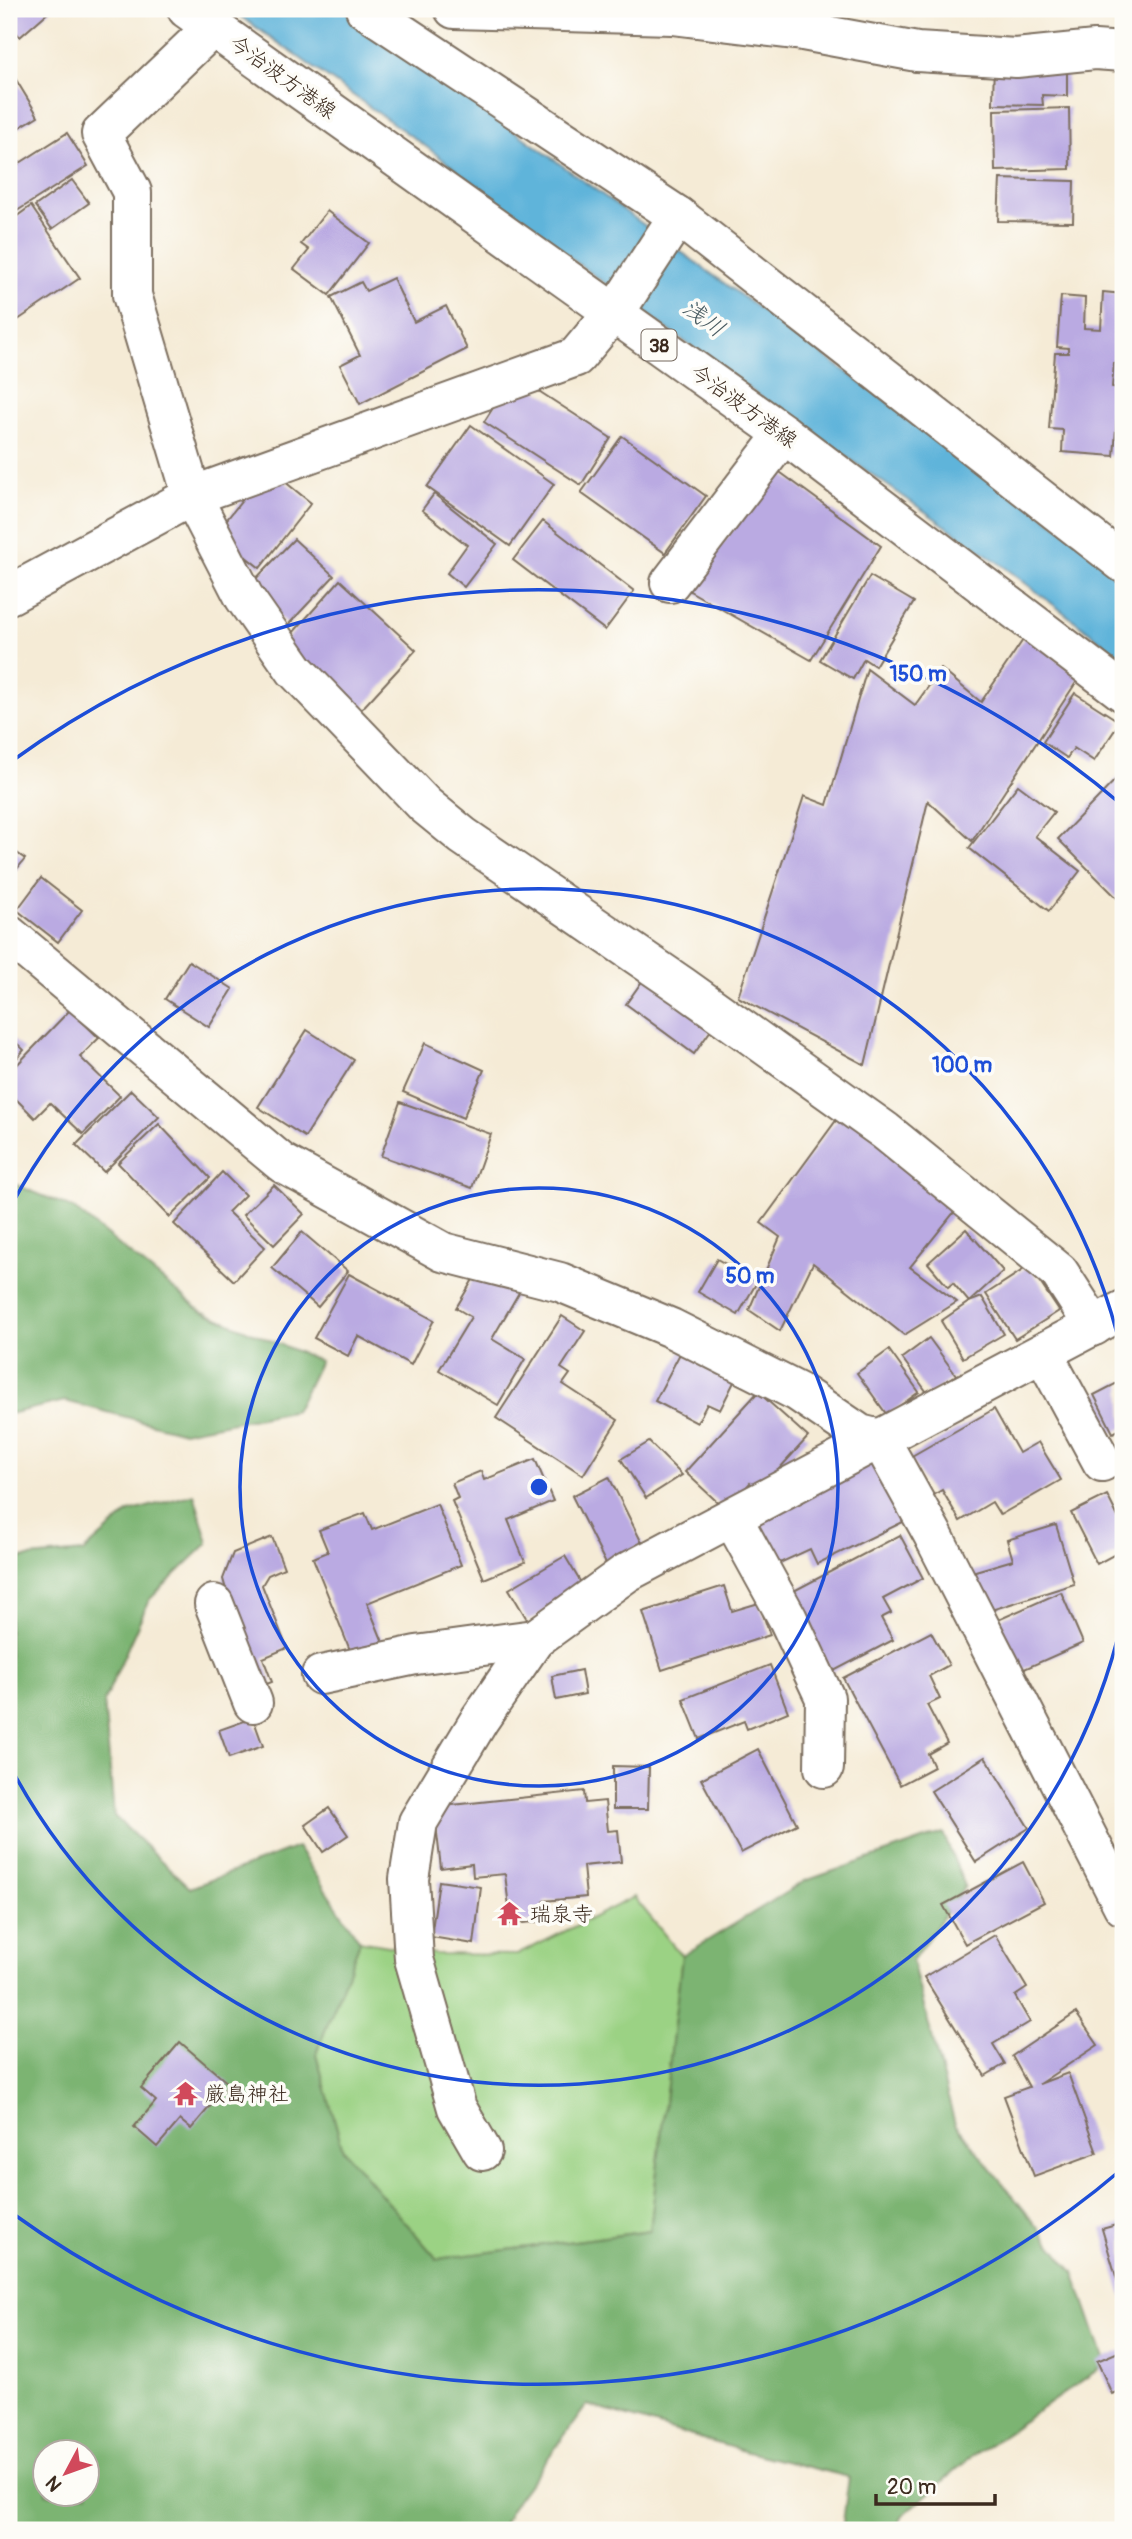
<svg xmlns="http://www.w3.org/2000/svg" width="1132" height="2539" viewBox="0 0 1132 2539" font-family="Pangolin,'Klee One',sans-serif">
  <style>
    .green { fill: #9bd284; stroke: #6b7e51; stroke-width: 2 }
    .forest { fill: #7cb472; stroke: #5c6f48; stroke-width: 2; fill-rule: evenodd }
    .water { fill: #5eb4da; stroke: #4c6f7c; stroke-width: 2 }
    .building { fill: #baaae2 }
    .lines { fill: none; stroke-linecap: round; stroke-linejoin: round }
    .minor-casing { stroke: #7c6e5e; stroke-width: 42 }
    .major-casing { stroke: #7c6e5e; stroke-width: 42 }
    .minor { stroke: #fff; stroke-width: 38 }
    .major { stroke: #fff; stroke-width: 38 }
    .ring { fill: none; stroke: #1d4ed8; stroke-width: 3.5 }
    .labels { text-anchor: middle; stroke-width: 7; stroke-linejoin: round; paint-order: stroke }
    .shield { fill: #fdfcf7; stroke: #75695f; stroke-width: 2 }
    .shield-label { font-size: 19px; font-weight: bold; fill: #3b2a1e }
    .street-label { font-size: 21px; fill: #3b2a1e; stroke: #fdfcf7 }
    .poi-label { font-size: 21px; fill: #3b2a1e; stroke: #fdfcf7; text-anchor: start }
    .water-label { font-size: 23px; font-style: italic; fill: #475a60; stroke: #fdfcf7 }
    .centre { fill: #1d4ed8; stroke: #fdfcf7; stroke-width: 3.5 }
    .ring-label { font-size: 21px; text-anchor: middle; font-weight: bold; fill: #1d4ed8; stroke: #fdfcf7; stroke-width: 7; stroke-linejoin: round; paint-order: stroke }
  </style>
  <rect width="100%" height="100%" fill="#fdfcf7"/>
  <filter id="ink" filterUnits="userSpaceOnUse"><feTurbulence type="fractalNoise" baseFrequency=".0143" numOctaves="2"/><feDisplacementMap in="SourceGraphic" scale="14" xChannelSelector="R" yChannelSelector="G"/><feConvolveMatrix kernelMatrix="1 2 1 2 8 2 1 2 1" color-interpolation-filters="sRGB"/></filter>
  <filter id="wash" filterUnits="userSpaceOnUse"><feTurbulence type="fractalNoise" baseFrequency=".00686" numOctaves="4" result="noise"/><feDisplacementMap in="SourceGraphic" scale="28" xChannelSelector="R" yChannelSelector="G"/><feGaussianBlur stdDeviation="1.57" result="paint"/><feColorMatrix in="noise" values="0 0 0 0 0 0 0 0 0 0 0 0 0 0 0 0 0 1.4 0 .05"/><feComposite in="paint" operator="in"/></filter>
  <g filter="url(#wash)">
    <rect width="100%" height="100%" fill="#f5ebd6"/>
    <!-- green -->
    <path class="green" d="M634,1897l48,59 -32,275 -213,28 -94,-108 -27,-97 44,-113 75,13 82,1z"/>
    <!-- forest -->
    <g class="forest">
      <path d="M9,1182l64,26 128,103 119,50 -24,49 -113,22 -118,-31 -56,13z"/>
      <path d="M194,1494l14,49 -59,57 -45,101 10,115 76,72 107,-41 63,94 -44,113 27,96 94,109 213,-28 32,-275 123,-75 138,-48 22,53 -53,75 43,163 119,148 32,92 -136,94 -68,58 -6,14h-54l7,-53 -102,-25 -160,-47 -78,106 -8,19h-492v-971l74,-7 46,-40zM46,2452h42v42h-42z"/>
    </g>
    <!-- water -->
    <path class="water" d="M230,9h117l776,564v85l-120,-92 -248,-173 -174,-127 -153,-118z"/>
    <g id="blocks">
      <!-- building -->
      <g class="building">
        <path d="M9,9h43l-32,28 -11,-13z"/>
        <path d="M994,60l73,2v34l-25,-1 1,10 -50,-1z"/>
        <path d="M15,78l23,38 -29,18v-52z"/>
        <path d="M1069,108l1,61 -75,2 -1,-61z"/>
        <path d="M67,133l21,33 -79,50v-46z"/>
        <path d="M1000,179l74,2 -1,41 -75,-1z"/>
        <path d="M72,180l17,23 -37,26 -17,-23z"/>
        <path d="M31,206l49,72 -68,46 -3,-4v-98z"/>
        <path d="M327,211l42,32 -40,52 -35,-26 15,-19 -8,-6z"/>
        <path d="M393,278l21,44 32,-16 21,43 -107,55 -20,-39 20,-10 -29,-58 30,-15 5,9z"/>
        <path d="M1103,292l20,2v69h-9l-2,24 7,1 -5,68 -52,-4 1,-22 -14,-1 6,-76h13v-5l-11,-1 4,-51 24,2 -1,30 17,1z"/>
        <path d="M514,375l97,63 -30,47 -97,-63z"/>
        <path d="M471,425l83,59 -44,62 -83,-59z"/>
        <path d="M622,436l84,60 -41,57 -84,-60z"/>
        <path d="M268,468l43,35 -51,65 -44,-35z"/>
        <path d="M777,470l104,76 -70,114 -123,-70z"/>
        <path d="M434,494l63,50 -33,43 -17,-14 20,-28 -45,-35z"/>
        <path d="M543,521l91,70 -29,39 -92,-70z"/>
        <path d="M294,539l40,37 -46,49 -40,-38z"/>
        <path d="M870,576l44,26 -39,64 -11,-7 -11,20 -33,-19z"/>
        <path d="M340,580l76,70 -58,63 -75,-69z"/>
        <path d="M1027,634l52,44 -107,163 -44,-40 -63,264 -127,-68 66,-201 23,9 40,-136 48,36 26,-36 40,33z"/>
        <path d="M1075,693l45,29 -26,39 -20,-13 -7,10 -24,-16z"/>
        <path d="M1123,772v128l-2,2 -63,-63z"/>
        <path d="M1018,785l36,27 -19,24 45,35 -31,40 -80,-63z"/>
        <path d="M9,847l16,12 -16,20z"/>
        <path d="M41,878l41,32 -24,32 -41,-32z"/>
        <path d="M189,961l44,28 -24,38 -44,-28z"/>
        <path d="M650,970l68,50 -24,34 -68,-50z"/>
        <path d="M70,1010l29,28 -19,19 40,39 -37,38 -33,-31 -15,15 -26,-26v-19z"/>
        <path d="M307,1030l47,30 -49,77 -47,-30z"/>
        <path d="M9,1036l15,14 -15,17z"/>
        <path d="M425,1043l59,27 -21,48 -60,-26z"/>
        <path d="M131,1090l28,27 -55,55 -28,-27z"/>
        <path d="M400,1102l91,32 -19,54 -91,-32z"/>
        <path d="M843,1111l117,94 -50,62 47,35 -53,33 -91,-72 -33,68 -31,-21 31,-73 -19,-14z"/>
        <path d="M159,1124l51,54 -40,39 -52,-54z"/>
        <path d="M222,1172l23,23 -17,17 37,35 -31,34 -60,-57z"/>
        <path d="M274,1185l30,29 -30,31 -31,-30z"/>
        <path d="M966,1229l37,42 -34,31 -16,-19 -5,4 -20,-24z"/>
        <path d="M302,1232l46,39 -30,36 -46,-39z"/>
        <path d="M717,1259l40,23 -19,33 -40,-23z"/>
        <path d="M481,1266l40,23 -29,50 33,20 -27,46 -59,-35 32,-53 -15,-9z"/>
        <path d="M1029,1266l30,45 -44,28 -29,-45z"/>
        <path d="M349,1274l85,46 -23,45 -53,-29 -10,20 -34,-18z"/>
        <path d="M982,1297l22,37 -41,24 -22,-37 28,-19z"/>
        <path d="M562,1316l23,15 -24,37 9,6 -7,10 55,36 -35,55 -87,-57z"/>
        <path d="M929,1338l27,37 -27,20 -27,-37z"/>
        <path d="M685,1344l54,28 -19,38 -13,-6 -10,19 -42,-22z"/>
        <path d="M889,1350l30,42 -32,23 -30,-42z"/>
        <path d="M1121,1381l2,47 -10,5 -19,-38z"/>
        <path d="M758,1392l50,45 -49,54 -9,-8 -24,27 -41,-38z"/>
        <path d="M994,1409l25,44 19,-11 23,38 -61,35 -8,-13 -32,19 -18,-31 -10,6 -22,-39z"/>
        <path d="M649,1442l33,33 -36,23 -25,-39z"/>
        <path d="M535,1459l18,42 -45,19 17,42 -41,17 -32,-78 6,-3 -6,-15 29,-12 3,9z"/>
        <path d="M875,1459l30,62 -88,43 -7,-15 -41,19 -22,-46z"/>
        <path d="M609,1477l34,68 -37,19 -34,-68z"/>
        <path d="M1107,1495l16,32v23l-26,14 -26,-51z"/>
        <path d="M437,1504l24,61 -94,38 18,44 -31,13 -41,-102 15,-6 -9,-22 46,-17 7,17z"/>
        <path d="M1056,1525l18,59 -89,28 -13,-40 41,-12 -6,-20z"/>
        <path d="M900,1535l23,43 -40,21 8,14 -10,5 12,22 -61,32 -42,-79z"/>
        <path d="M272,1537l12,31 -16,7 -6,10 25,63 -24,10 9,24 -18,7 -31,-110 10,-26z"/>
        <path d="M565,1556l19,32 -56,33 -19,-32z"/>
        <path d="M724,1586l8,25 27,-8 11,32 -108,35 -19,-58z"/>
        <path d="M1061,1592l22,51 -72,32 -22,-51z"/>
        <path d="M931,1632l18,33 -20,11 11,23 -13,6 20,38 -19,11 6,13 -34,18 -57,-107z"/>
        <path d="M770,1665l18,47 -41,17 -3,-8 -45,18 -16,-40z"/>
        <path d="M581,1670l4,24 -29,6 -4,-24z"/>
        <path d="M253,1718l10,28 -34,12 -10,-28z"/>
        <path d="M758,1749l39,75 -56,29 -40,-74z"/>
        <path d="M985,1757l44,71 -53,34 -45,-71z"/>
        <path d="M613,1766l36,1 -1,42h-35z"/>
        <path d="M584,1791l1,12 20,-2 3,30 10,-1 3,32 -38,4 3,31 -42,4 2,20 -35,3 -6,-50 -32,3 -1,-13 -31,4 -7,-61z"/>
        <path d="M329,1808l19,27 -25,17 -18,-27z"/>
        <path d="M1023,1862l21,40 -79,42 -22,-39z"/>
        <path d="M439,1881l42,6 -7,57 -43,-7z"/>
        <path d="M995,1935l32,53 -12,8 15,26 -37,22 12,20 -20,12 -61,-99z"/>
        <path d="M1076,2013l22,32 -59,39 29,-11 29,80 -63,23 -30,-80 25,-9 -17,-31z"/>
        <path d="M180,2042l49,42 -38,45 -11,-9 -23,27 -23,-20 22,-26 -15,-13z"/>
        <path d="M1123,2223v77l-21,-71z"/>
        <path d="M1123,2350v39l-11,5 -15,-33z"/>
      </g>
    </g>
  </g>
  <g filter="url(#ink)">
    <use href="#blocks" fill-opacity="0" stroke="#7c6e5e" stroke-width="2"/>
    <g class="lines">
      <defs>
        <g id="minor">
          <path d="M365,9l313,207 445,347"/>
          <path d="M454,9l218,6 131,16 114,21 99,6 79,-8 28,2"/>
          <path d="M213,27l-112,107 31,58v103l60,201 52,101 51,73 130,135 38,31 219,150 203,145 174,141 35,54"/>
          <path d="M670,583l114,-149"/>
          <path d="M9,595l183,-99 384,-139 46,-55 56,-86"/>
          <path d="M9,935l273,228 161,89 117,30 111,46 127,64 62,42 20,5 52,94 191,373"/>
          <path d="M1043,1353l59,109"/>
          <path d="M733,1519l55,100 37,79 -1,70"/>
          <path d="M214,1604l39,99"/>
          <path d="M321,1675l95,-20 119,-16 91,-66 497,-263"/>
          <path d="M482,2151l-25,-43 -43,-149 -5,-80 9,-57 62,-103 55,-80"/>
        </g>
        <path id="major" d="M187,9l597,425 339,258"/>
      </defs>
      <!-- minor casing -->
      <use href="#minor" class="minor-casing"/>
      <!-- major casing -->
      <use href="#major" class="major-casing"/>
      <!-- minor -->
      <use href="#minor" class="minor"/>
      <!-- major -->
      <use href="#major" class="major"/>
    </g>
  </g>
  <!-- distance rings -->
  <g class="ring">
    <circle cx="539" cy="1487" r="299"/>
    <path d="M1123 1616A598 598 0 0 1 11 1768M11 1206A598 598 0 0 1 1123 1358"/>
    <path d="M1122 2169A897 897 0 0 1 12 2213M12 761A897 897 0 0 1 1122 805"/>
  </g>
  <!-- icons -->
  <defs>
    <symbol id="temple-bare" viewBox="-9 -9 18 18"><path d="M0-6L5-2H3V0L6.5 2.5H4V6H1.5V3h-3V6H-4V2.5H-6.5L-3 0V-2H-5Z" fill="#d1495b" stroke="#fdfcf7" stroke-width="2.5" paint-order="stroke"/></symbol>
  </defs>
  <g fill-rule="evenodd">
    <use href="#temple-bare" x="492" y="1896" width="35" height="35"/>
    <use href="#temple-bare" x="168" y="2076" width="35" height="35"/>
  </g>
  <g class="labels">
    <!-- shield labels -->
    <rect class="shield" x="641.5" y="329.5" width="35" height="31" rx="5"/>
    <g class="shield-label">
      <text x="659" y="352">38</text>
    </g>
    <!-- street labels -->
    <g class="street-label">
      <text transform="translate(283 77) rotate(36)" y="7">今治波方港線</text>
      <text transform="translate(744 406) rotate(36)" y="7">今治波方港線</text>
    </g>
    <!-- poi labels -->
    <g class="poi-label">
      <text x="530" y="1921">瑞泉寺</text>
      <text x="205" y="2101">厳島神社</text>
    </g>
    <!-- water labels -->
    <g class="water-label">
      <text transform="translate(704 318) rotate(36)" y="8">浅川</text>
    </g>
  </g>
  <circle cx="539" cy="1487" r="10" class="centre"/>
  <g class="ring-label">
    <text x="918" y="681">150 m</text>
    <text x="962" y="1072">100 m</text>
    <text x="750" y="1283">50 m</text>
  </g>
  <!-- margin -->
  <rect width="1132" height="2539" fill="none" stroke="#fdfcf7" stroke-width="35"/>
  <!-- north arrow -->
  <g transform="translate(66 2473) rotate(229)"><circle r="33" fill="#fdfcf7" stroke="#afa8a0" stroke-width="2"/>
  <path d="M0-5L12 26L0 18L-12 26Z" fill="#d1495b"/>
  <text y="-10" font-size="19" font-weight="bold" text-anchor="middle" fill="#3b2a1e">N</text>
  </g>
  <!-- scale -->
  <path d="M876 2494v10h119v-10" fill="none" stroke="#3b2a1e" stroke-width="3.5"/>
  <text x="887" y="2494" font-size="21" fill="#3b2a1e" stroke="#fdfcf7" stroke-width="5" paint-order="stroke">20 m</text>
</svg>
